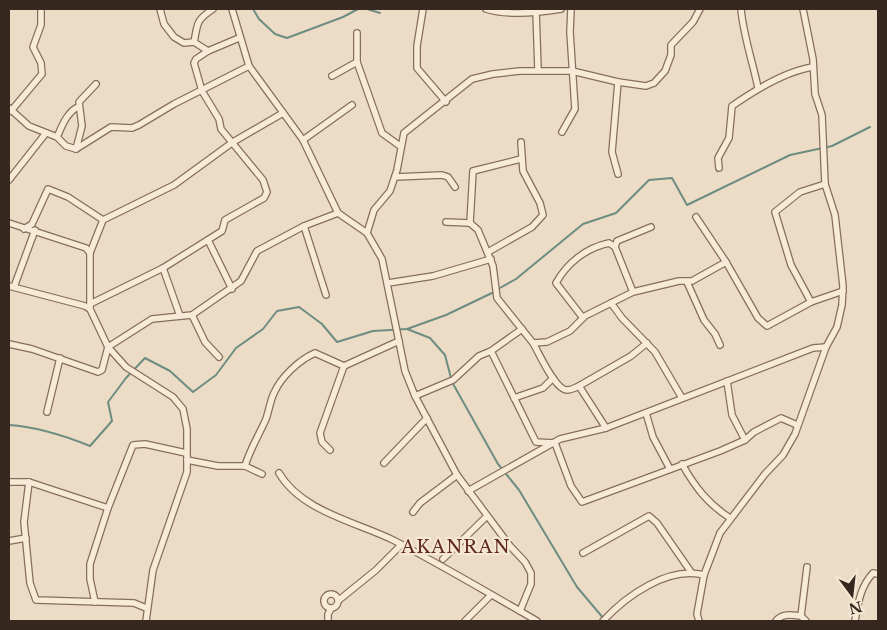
<svg xmlns="http://www.w3.org/2000/svg" width="887" height="630" viewBox="0 0 887 630" font-family="'Libre Baskerville',serif">
  <style>
    .lines { fill: none; stroke-linecap: round; stroke-linejoin: round }
    .stream { stroke: #6e8d82; stroke-width: 2 }
    .minor-casing { stroke: #866e5c; stroke-width: 8 }
    .minor { stroke: #f7ebd8; stroke-width: 5.5 }
    .labels { text-anchor: middle; stroke-width: 4.5; stroke-linejoin: round; paint-order: stroke }
    .quarter-label { font-size: 18px; letter-spacing: 1px; fill: #612821; stroke: #f4e8d4 }
  </style>
  <rect width="100%" height="100%" fill="#ecdcc5"/>
  <g class="lines">
    <!-- stream -->
    <g class="stream">
      <path d="M253,9l6,10 16,15 12,4 56,-21 15,-8"/>
      <path d="M367,9l13,4"/>
      <path d="M498,289l18,-10 67,-55 33,-11 33,-33 23,-2 15,27 103,-50 42,-9 38,-19"/>
      <path d="M407,329l23,9 15,17 7,27 46,82 21,26 58,97 27,32"/>
      <path d="M9,425c29,2 54,10 81,21l22,-25 -4,-19 18,-24 19,-20 25,13 23,21 23,-17 20,-27 27,-19 14,-18 22,-4 23,17 15,18 36,-11 34,-2 39,-14 48,-23"/>
    </g>
    <defs>
      <g id="minor">
        <path d="M160,9l4,15 10,13 10,6 10,-1 14,9 31,-13"/>
        <path d="M232,9l17,57 54,74 35,73 29,20 15,26 23,112 10,25 42,79 53,71 15,16 6,11v11l-11,27 17,10"/>
        <path d="M423,9l-6,37v22l29,34"/>
        <path d="M486,9c23,7 51,4 75,0"/>
        <path d="M741,9c2,25 12,54 17,79"/>
        <path d="M536,11l2,59"/>
        <path d="M357,33v29l25,71 18,13"/>
        <path d="M194,42c4,-18 1,-21 19,-33"/>
        <path d="M332,76l25,-14"/>
        <path d="M9,108l20,18 28,11 9,9 10,3 35,-22 21,1 7,-3 35,-21 75,-38"/>
        <path d="M11,111l31,-37 -1,-11 -8,-16 8,-22v-16"/>
        <path d="M562,132l13,-23 -5,-77 1,-23"/>
        <path d="M57,137c5,-11 10,-25 21,-30"/>
        <path d="M303,140l49,-35"/>
        <path d="M76,149l6,-23 -3,-24 17,-18"/>
        <path d="M719,168l-1,-10 11,-20 3,-32c23,-16 54,-35 81,-39"/>
        <path d="M618,174l-6,-22 6,-70"/>
        <path d="M395,177l47,-2 6,2 7,10"/>
        <path d="M9,180l37,-47"/>
        <path d="M696,217l30,45 32,56 9,8 44,-24 32,-11"/>
        <path d="M446,222l24,1 8,7 15,36 4,32 36,45 14,-1 23,-11 15,-15 48,-24 46,-11h13l34,-19"/>
        <path d="M9,223l77,25 4,5"/>
        <path d="M470,223l3,-52 48,-12"/>
        <path d="M304,226l22,69"/>
        <path d="M24,229l8,-5 16,-35 20,8 35,23"/>
        <path d="M367,233l7,-23 16,-19 7,-21 7,-37 68,-54 21,-5 27,-3h52l46,11 28,4 8,-3 11,-12 6,-16v-10l22,-23 7,-13"/>
        <path d="M208,240l24,49"/>
        <path d="M615,247l18,45"/>
        <path d="M488,252l44,-25 11,-12 -3,-12 -17,-32 -2,-29"/>
        <path d="M163,268l17,48"/>
        <path d="M687,282l17,38 11,14 5,11"/>
        <path d="M388,283l45,-7 58,-17"/>
        <path d="M9,286l76,20 5,3 18,38 18,20 47,30 10,12 4,20v43l-34,98 -7,51"/>
        <path d="M14,287l21,-57"/>
        <path d="M811,302l-20,-37 -16,-53 25,-20 25,-8"/>
        <path d="M611,303l11,15 33,34 27,46"/>
        <path d="M90,304v-51l13,-33 71,-35 59,-43 50,-29"/>
        <path d="M90,309v-5l73,-36 59,-37 3,-11 39,-22 3,-6 -4,-12 -42,-51 -2,-10 -17,-28 -8,-28 2,-4 12,-8"/>
        <path d="M192,315l13,27 14,15"/>
        <path d="M583,318l-27,-35c11,-20 30,-35 53,-40l6,4 2,-6 34,-14"/>
        <path d="M533,343c6,10 22,47 34,47 3,0 8,-2 12,-4l27,42"/>
        <path d="M9,344l23,5 66,23 4,-2 6,-23 44,-28 40,-4 49,-34 16,-30 47,-25 34,-13"/>
        <path d="M491,351l45,91 18,1"/>
        <path d="M727,381l5,34 13,25"/>
        <path d="M579,386l52,-30 16,-13"/>
        <path d="M415,396l38,-16 26,-24 12,-5 31,-22"/>
        <path d="M514,398l29,-10 10,-10"/>
        <path d="M47,412l13,-54"/>
        <path d="M646,413l7,24 17,32"/>
        <path d="M555,443l16,43 11,16 138,-51 25,-11 9,-8 27,-14 16,7"/>
        <path d="M330,450l-8,-8 -2,-9 24,-67"/>
        <path d="M187,460l31,6h27l17,8"/>
        <path d="M384,463l43,-45"/>
        <path d="M682,464c13,23 26,40 48,54"/>
        <path d="M245,466c5,-17 14,-31 21,-47 3,-8 4,-18 8,-26 7,-16 25,-33 41,-40l29,13 55,-25"/>
        <path d="M279,473c22,38 77,49 114,67 43,22 85,47 127,71"/>
        <path d="M9,482h20l79,26"/>
        <path d="M29,482l-5,40 6,61 6,17 98,3 12,5"/>
        <path d="M468,491l92,-52 46,-11 207,-80 13,-1"/>
        <path d="M413,512l7,-9 37,-28"/>
        <path d="M9,541l17,-3"/>
        <path d="M583,553l66,-37 8,7 34,49"/>
        <path d="M443,559l44,-43"/>
        <circle cx="331" cy="601" r="7"/>
        <path d="M339,600l37,-30 25,-25"/>
        <path d="M95,602l-5,-23v-15l18,-56 25,-63 12,-1 41,9"/>
        <path d="M801,616l6,-49"/>
        <path d="M328,621v-7l3,-5"/>
        <path d="M465,621l26,-26"/>
        <path d="M603,621c23,-25 65,-55 101,-46"/>
        <path d="M699,621l-2,-7 7,-39 16,-42 45,-59 18,-19 12,-21 31,-87 11,-20 5,-22 1,-19 -8,-71 -10,-31 -3,-69 -7,-21 -2,-35 -10,-50"/>
        <path d="M776,621c6,-8 16,-6 25,-5l5,5"/>
        <path d="M855,621c3,-17 5,-34 18,-48l5,1"/>
      </g>
    </defs>
    <!-- minor casing -->
    <use href="#minor" class="minor-casing"/>
    <!-- minor -->
    <use href="#minor" class="minor"/>
  </g>
  <g class="labels">
    <!-- quarter labels -->
    <g class="quarter-label">
      <text x="456" y="553">AKANRAN</text>
    </g>
  </g>
  <!-- border -->
  <rect width="887" height="630" fill="none" stroke="#37281f" stroke-width="20"/>
  <!-- north arrow -->
  <g transform="translate(852 595) rotate(165)" stroke="#f4e8d4" stroke-width="4" paint-order="stroke">
  <path d="M0-4L9 19L0 12L-9 19Z" fill="#37281f"/>
  <text y="-8" font-size="14" font-weight="bold" text-anchor="middle" fill="#37281f">N</text>
  </g>
</svg>
